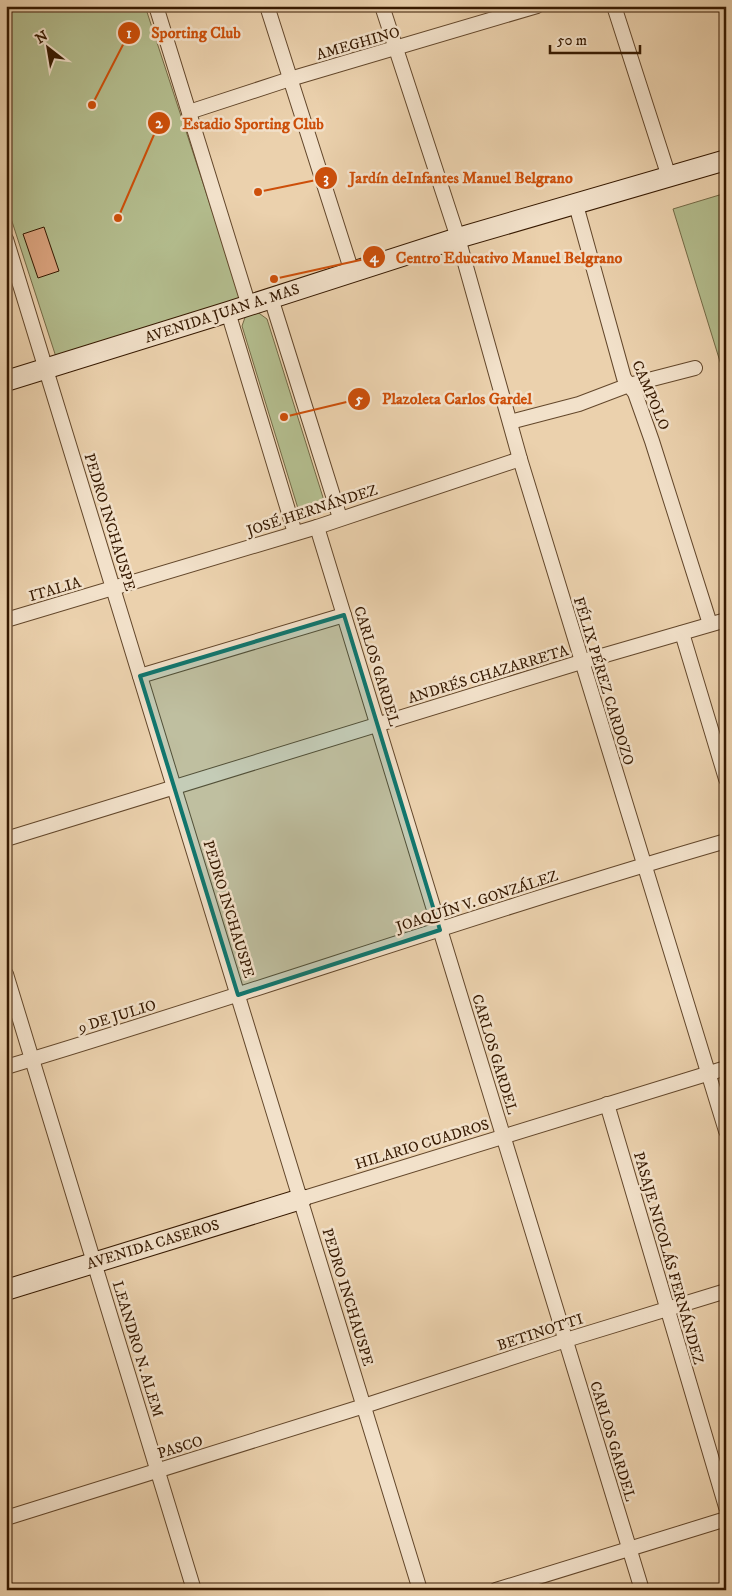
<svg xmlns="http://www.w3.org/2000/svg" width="732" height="1596" viewBox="0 0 732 1596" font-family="'IM FELL DW Pica',serif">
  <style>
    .green { fill: #b3bc8d; stroke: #746a46 }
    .building { fill: #daa37e; stroke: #361900 }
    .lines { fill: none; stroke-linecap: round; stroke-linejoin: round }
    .minor-casing { stroke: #63472b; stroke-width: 16 }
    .secondary-casing { stroke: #361900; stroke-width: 22 }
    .minor { stroke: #f2e1ca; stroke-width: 14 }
    .secondary { stroke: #f2e1ca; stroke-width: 20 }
    .marked { fill: #0f766e; fill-opacity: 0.2; stroke: #0f766e; stroke-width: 4; stroke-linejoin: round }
    .labels { text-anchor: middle; stroke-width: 5; stroke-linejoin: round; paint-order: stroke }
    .street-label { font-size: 15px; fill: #361900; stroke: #f2e1ca }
    .leader { fill: none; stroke: #cd4f0a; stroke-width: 2 }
    .callout-dot { fill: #cd4f0a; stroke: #f2e1ca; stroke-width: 2 }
    .mark-label { font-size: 15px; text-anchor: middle; font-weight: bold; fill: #fff }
    .callout-label { font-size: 16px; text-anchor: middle; font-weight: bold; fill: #cd4f0a; stroke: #f2e1ca; stroke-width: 5; stroke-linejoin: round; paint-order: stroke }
  </style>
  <rect width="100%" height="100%" fill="#ebd1ad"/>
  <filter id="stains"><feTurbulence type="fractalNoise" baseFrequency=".004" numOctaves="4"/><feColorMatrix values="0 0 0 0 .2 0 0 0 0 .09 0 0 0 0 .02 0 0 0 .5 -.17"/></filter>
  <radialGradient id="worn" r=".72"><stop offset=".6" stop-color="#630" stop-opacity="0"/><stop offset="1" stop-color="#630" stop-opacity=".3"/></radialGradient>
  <!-- green -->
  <g class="green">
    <path d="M6,6h139l97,296 -185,58 -51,-157z"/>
    <path d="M726,193v188l-53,-172z"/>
    <path d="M249,306l18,13 59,188 -26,8 -58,-189z"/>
  </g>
  <!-- building -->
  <path class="building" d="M44,227l15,44 -21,7 -15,-44z"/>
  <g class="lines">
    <defs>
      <g id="minor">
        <path d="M156,6l93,300"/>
        <path d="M267,6l85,266"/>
        <path d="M382,6l76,232 62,221 206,672"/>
        <path d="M614,6l55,171"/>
        <path d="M189,112l101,-33 247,-73"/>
        <path d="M576,205l48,173 11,15 17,48 58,183"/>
        <path d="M6,239l414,1351"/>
        <path d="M271,298l69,220"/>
        <path d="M228,312l67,221"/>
        <path d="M510,422l69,-18 50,-19 66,-17"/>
        <path d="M317,527l325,1063"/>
        <path d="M6,620l311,-93 203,-68"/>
        <path d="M682,633l44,146"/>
        <path d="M140,676l204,-61"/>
        <path d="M6,839l575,-177 145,-42"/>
        <path d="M6,974l188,616"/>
        <path d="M6,1067c241,-72 478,-156 720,-226"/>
        <path d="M607,1104l119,403"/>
        <path d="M301,1199l425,-131"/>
        <path d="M6,1518l358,-112 202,-66 160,-49"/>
        <path d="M496,1590l230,-71"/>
      </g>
      <g id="secondary">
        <path d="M6,381l222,-69 230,-74 268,-78"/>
        <path d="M6,1290l295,-91"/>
      </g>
    </defs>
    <!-- minor casing -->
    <use href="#minor" class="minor-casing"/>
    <!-- secondary casing -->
    <use href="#secondary" class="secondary-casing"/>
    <!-- minor -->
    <use href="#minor" class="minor"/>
    <!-- secondary -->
    <use href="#secondary" class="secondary"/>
  </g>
  <!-- marked area -->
  <path class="marked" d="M344,615l96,315 -202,65 -98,-319z"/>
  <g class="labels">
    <!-- street labels -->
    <g class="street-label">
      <text transform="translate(358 43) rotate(-16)" y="5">AMEGHINO</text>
      <text transform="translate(222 313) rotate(-18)" y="5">AVENIDA JUAN A. MAS</text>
      <text transform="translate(651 395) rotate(67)" y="5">CAMPOLO</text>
      <text transform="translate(312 510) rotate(-18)" y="5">JOSÉ HERNÁNDEZ</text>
      <text transform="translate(110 522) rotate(73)" y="5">PEDRO INCHAUSPE</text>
      <text transform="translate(55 589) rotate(-16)" y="5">ITALIA</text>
      <text transform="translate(377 666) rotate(73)" y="5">CARLOS GARDEL</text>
      <text transform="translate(488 674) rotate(-17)" y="5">ANDRÉS CHAZARRETA</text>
      <text transform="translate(604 681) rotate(73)" y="5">FÉLIX PÉREZ CARDOZO</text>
      <text transform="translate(477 901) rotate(-18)" y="5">JOAQUÍN V. GONZÁLEZ</text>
      <text transform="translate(229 909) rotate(73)" y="5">PEDRO INCHAUSPE</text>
      <text transform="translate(117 1016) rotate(-17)" y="5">9 DE JULIO</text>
      <text transform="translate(495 1054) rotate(73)" y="5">CARLOS GARDEL</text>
      <text transform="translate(422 1144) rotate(-17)" y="5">HILARIO CUADROS</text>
      <text transform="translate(153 1244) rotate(-17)" y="5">AVENIDA CASEROS</text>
      <text transform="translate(669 1258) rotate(74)" y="5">PASAJE NICOLÁS FERNÁNDEZ</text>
      <text transform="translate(348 1297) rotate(73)" y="5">PEDRO INCHAUSPE</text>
      <text transform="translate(540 1332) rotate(-18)" y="5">BETINOTTI</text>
      <text transform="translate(138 1349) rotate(73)" y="5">LEANDRO N. ALEM</text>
      <text transform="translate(613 1441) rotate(73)" y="5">CARLOS GARDEL</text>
      <text transform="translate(180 1447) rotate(-17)" y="5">PASCO</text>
    </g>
  </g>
  <!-- callouts -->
  <path class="leader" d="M92 105L129 33M118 218L159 123M258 192L326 178M274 279L374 257M284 417L359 399"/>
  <g class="callout-dot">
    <circle cx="92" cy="105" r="5"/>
    <circle cx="118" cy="218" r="5"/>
    <circle cx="258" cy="192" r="5"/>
    <circle cx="274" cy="279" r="5"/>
    <circle cx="284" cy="417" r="5"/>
    <circle cx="129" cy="33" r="12"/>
    <circle cx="159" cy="123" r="12"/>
    <circle cx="326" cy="178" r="12"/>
    <circle cx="374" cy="257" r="12"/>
    <circle cx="359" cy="399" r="12"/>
  </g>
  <g class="mark-label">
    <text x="129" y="38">1</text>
    <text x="159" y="128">2</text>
    <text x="326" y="183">3</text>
    <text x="374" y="262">4</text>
    <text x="359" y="404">5</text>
  </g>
  <g class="callout-label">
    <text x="196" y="38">Sporting Club</text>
    <text x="253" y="129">Estadio Sporting Club</text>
    <text x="461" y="183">Jardín deInfantes Manuel Belgrano</text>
    <text x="509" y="263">Centro Educativo Manuel Belgrano</text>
    <text x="457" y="404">Plazoleta Carlos Gardel</text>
  </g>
  <!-- margin -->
  <rect width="732" height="1596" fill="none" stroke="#ebd1ad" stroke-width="25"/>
  <rect x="8" y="8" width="717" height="1581" fill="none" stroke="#361900" stroke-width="2.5"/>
  <rect x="12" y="12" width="707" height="1571" fill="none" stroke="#361900"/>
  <!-- north arrow -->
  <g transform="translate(48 48) rotate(329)" stroke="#f2e1ca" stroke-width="4" paint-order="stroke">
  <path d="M0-4L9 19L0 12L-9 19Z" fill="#361900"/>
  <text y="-8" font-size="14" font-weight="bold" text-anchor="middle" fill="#361900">N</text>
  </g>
  <!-- scale -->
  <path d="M550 45v8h90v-8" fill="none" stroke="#361900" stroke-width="2.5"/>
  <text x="557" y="45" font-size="15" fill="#361900" stroke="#f2e1ca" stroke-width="4" paint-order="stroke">50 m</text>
  <rect width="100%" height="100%" filter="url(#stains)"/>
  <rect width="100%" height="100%" fill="url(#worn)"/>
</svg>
